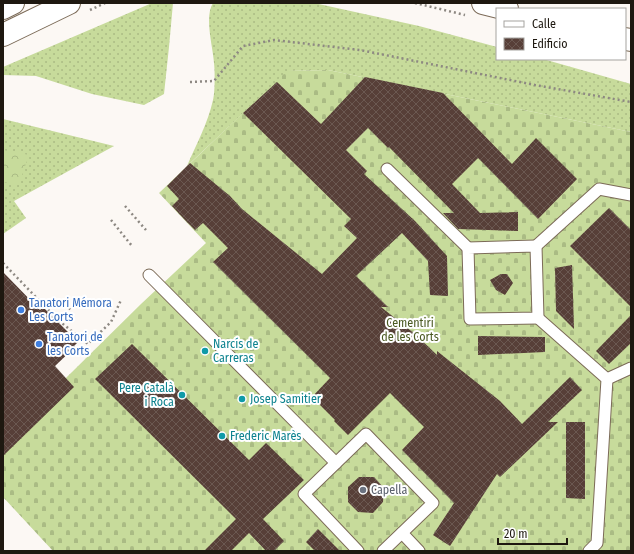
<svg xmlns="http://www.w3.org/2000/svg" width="634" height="554" viewBox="0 0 634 554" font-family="'Fira Sans Condensed',sans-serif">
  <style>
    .grass { fill: url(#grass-dots) }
    .cemetery { fill: url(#cemetery-stones) }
    .park { fill: url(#park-crowns) }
    .building { fill: url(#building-cross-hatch) }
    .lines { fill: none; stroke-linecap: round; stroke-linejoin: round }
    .lane-casing { stroke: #7c6b58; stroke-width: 13 }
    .secondary-casing { stroke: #7c6b58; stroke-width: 24 }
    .path { stroke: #8d8882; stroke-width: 2.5; stroke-dasharray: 2 3; stroke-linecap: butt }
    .lane { stroke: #fff; stroke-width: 11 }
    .secondary { stroke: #fff; stroke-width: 22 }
    .shop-dot { fill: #3f7fe0; stroke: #fff; stroke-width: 1.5 }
    .culture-dot { fill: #0f9aa8; stroke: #fff; stroke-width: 1.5 }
    .worship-dot { fill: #6b7280; stroke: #fff; stroke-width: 1.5 }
    .labels { text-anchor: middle; stroke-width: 4; stroke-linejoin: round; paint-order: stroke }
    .shop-label { font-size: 12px; fill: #366cbe; stroke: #fff; text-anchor: start }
    .park-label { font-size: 12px; fill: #4b5a22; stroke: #fff }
    .culture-label { font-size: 12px; fill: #0d838f; stroke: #fff; text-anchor: start }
    .worship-label { font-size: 12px; fill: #5b616d; stroke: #fff; text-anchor: start }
  </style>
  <defs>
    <pattern id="grass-dots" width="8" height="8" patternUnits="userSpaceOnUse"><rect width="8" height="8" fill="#c7db9b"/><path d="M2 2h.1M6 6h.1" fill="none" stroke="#aabb84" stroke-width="1.8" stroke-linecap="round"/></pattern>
    <pattern id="cemetery-stones" width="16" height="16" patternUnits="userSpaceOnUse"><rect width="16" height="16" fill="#c7db9b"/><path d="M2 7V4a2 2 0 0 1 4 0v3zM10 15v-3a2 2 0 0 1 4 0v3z" fill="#aabb84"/></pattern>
    <pattern id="park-crowns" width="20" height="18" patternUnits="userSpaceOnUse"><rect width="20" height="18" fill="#c7db9b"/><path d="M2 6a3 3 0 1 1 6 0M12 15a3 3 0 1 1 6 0" fill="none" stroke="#aabb84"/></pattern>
    <pattern id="building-cross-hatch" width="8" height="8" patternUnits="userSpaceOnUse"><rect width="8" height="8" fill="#573f38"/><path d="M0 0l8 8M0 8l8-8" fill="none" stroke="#6b5851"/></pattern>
  </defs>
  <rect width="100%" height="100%" fill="#fcf8f4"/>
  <!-- grass -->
  <g class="grass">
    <path d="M152,3h21l-4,44 -5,47 -20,11 -52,-11 -56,-18 -33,-1v-8z"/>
    <path d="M213,3h101l105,23 78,21v12h46l88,25v48l-303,-62 -40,1 -101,95c9,-21 21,-43 26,-66 2,-7 2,-29 1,-37 -1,-16 -10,-46 -1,-60z"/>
    <path d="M3,119l111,27 -100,55 12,17 -23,16z"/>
  </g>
  <!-- cemetery -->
  <path class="cemetery" d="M328,70l303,62v419h-578l-50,-54v-57l138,-136 65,-61 -47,-50 128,-122z"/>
  <!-- park -->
  <path class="park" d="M3,150l26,5 -10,29 -16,-2z"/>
  <!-- building -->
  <g class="building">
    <path d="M365,77l78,16 69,71 24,-26 41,41 -39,40 -60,-61 -26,26 28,29 38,-1v19l-60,-2 -15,-16h11l-65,-66 -1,1 -20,-20 -22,22 21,21 -3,3 51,47 32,35 1,40 -18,-1 -2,-34 -26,-28 -46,43 32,31h-7l34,27 22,21v-4l63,50 22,23 48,-47 12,13 -34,32h10l-58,55 -3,-3 -47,72 -17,-11 21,-32 -52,-53 22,-23 -34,-34 -42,42 -14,-14 1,-1 -23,-23 18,-19 -117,-116 15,-14 -25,-25 -8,7 -11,-11 -12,-13 7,-7 -12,-13 23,-23 40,33 12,13 80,65 35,-36 -13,-12 7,-7 -108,-106 34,-31 44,42z"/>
    <path d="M609,208l22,22v77l-61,-61z"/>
    <path d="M572,265l2,64 -18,-18 -1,-43z"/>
    <path d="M3,272l37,38 3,-3 35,35 -4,4 1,1 -20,19 19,21 -71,69z"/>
    <path d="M501,274h6l6,9 -8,12 -9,-5 -6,-10z"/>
    <path d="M631,315v28l-22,21 -13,-13z"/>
    <path d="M478,336l67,1v15l-67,3z"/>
    <path d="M132,344l117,116 17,-17 38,37 -41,39 21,22 -10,10h-8l-17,-18 -18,18h-27l32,-32 -141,-140z"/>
    <path d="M566,422h19v77l-19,-1z"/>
    <path d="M359,477h15l10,11 -1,14 -10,11 -15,-1 -10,-10v-15z"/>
    <path d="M318,529l22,22h-25l-9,-9z"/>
  </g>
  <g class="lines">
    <defs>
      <g id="lane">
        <path d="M387,169l81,79"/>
        <path d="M536,246l2,72 -68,1 -2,-71z"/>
        <path d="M536,246l63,-57 32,6"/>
        <path d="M149,275l187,188"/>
        <path d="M538,318l69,61 -10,164 -8,8"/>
        <path d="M607,379l24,-11"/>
        <path d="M402,533l17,18"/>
        <path d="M358,551l-54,-57 62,-60 67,69 -50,48"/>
      </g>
      <g id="secondary">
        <path d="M483,3l24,6"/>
        <path d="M3,8l10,-5"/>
        <path d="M3,35l66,-32"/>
        <path d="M625,39l6,1"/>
      </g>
    </defs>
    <!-- lane casing -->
    <use href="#lane" class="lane-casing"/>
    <!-- secondary casing -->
    <use href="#secondary" class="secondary-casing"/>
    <!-- path -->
    <g class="path">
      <path d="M415,3l50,12"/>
      <path d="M90,10l15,-7"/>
      <path d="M190,82l24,-1 29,-35 31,-6 86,10 175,35 96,17"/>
      <path d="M125,206l21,24"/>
      <path d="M111,220l21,26"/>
      <path d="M3,263l55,57 30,24 23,-22 10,-22"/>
      <path d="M58,320l14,-14"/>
    </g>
    <!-- lane -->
    <use href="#lane" class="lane"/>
    <!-- secondary -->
    <use href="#secondary" class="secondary"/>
  </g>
  <!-- markers -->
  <g class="shop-dot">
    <circle cx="21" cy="310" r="4"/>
    <circle cx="39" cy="344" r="4"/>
  </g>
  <g class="culture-dot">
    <circle cx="205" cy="351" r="4"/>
    <circle cx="182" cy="395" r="4"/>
    <circle cx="242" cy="399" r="4"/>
    <circle cx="222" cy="436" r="4"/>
  </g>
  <circle class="worship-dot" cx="363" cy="490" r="4"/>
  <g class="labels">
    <!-- shop labels -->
    <g class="shop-label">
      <text x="29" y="307">Tanatori Mémora<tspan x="29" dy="14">Les Corts</tspan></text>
      <text x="47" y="341">Tanatori de<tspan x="47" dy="14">les Corts</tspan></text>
    </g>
    <!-- park labels -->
    <g class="park-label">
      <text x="410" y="327">Cementiri<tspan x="410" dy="14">de les Corts</tspan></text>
    </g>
    <!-- culture labels -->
    <g class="culture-label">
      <text x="213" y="348">Narcís de<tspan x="213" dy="14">Carreras</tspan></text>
      <text x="174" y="392" text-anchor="end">Pere Català<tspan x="174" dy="14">i Roca</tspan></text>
      <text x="250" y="403">Josep Samitier</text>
      <text x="230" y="440">Frederic Marès</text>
    </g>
    <!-- worship labels -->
    <g class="worship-label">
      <text x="371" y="494">Capella</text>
    </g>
  </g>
  <!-- border -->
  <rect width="634" height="554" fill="none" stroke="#1e1810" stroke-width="8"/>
  <!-- legend -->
  <rect x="496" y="8" width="130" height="52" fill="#ffffff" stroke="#a5a39f"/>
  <rect x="504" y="21" width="20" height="6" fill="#ffffff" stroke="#a5a39f"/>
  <text x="532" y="28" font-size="12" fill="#1e1810">Calle</text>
  <rect x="504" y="38" width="20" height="12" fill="url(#building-cross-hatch)" stroke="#a5a39f"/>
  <text x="532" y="48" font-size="12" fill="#1e1810">Edificio</text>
  <!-- scale -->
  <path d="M498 538v6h69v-6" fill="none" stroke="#1e1810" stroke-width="2"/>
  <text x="504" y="538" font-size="12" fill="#1e1810" stroke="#ffffff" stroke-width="3" paint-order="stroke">20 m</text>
</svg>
